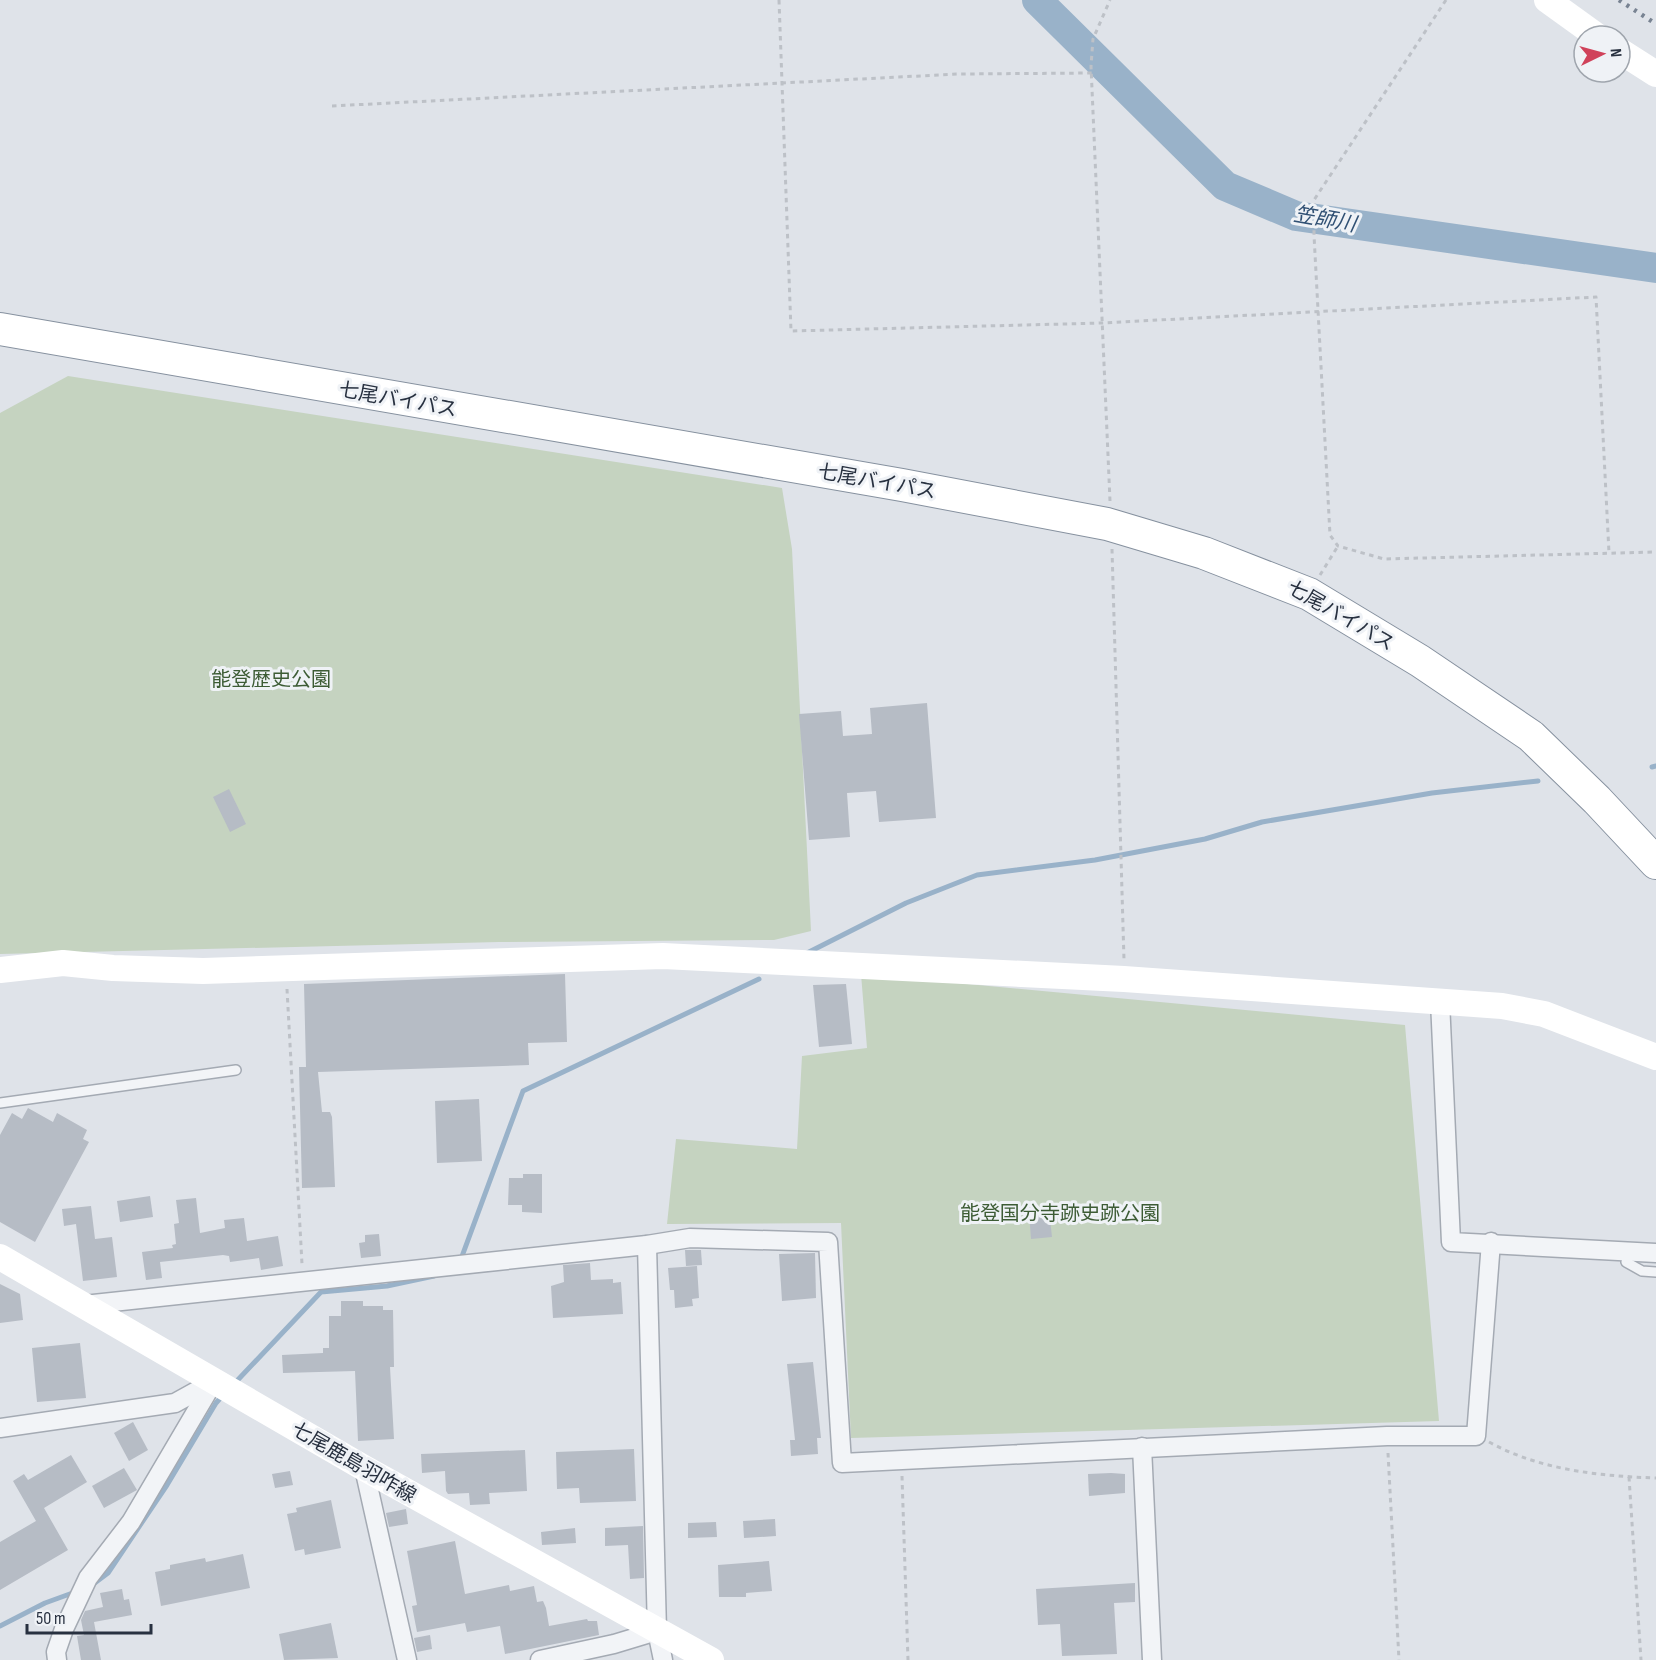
<svg xmlns="http://www.w3.org/2000/svg" width="1656" height="1660" viewBox="0 0 1656 1660" font-family="'Sofia Sans Condensed','Noto Sans JP',sans-serif">
  <style>
    .green { fill: #c5d3c0 }
    .lines { fill: none; stroke-linecap: round; stroke-linejoin: round }
    .stream { stroke: #99b2c9; stroke-width: 5 }
    .river { stroke: #99b2c9; stroke-width: 30 }
    .building { fill: #b6bcc5 }
    .lane-casing { stroke: #a4aab3; stroke-width: 12 }
    .street-casing { stroke: #a4aab3; stroke-width: 21 }
    .highway-casing { stroke: #86919f; stroke-width: 34 }
    .path { stroke: #bdc1c7; stroke-width: 3; stroke-dasharray: 4.5 4.5; stroke-linecap: butt }
    .lane { stroke: #f2f4f7; stroke-width: 9 }
    .street { stroke: #f2f4f7; stroke-width: 18 }
    .secondary { stroke: #fff; stroke-width: 26 }
    .highway { stroke: #fff; stroke-width: 32 }
    .rail { stroke: #788392; stroke-width: 4.5; stroke-dasharray: 3 6; stroke-linecap: butt }
    .labels { text-anchor: middle; stroke-width: 6; stroke-linejoin: round; paint-order: stroke }
    .street-label { font-size: 20px; fill: #283140; stroke: #eff2f6 }
    .park-label { font-size: 20px; fill: #3d5c35; stroke: #eff2f6 }
    .water-label { font-size: 21px; font-style: italic; fill: #315174; stroke: #eff2f6 }
  </style>
  <rect width="100%" height="100%" fill="#dfe3e9"/>
  <!-- green -->
  <g class="green">
    <path d="M68,376l714,112 10,61 19,382 -37,9 -275,2 -499,12v-541z"/>
    <path d="M861,974l544,51 34,396 -588,17 -10,-215 -174,1 9,-85 121,10 5,-93 65,-8z"/>
  </g>
  <g class="lines">
    <!-- stream -->
    <g class="stream">
      <path d="M1652,767l4,-1"/>
      <path d="M807,953l99,-50 71,-28 118,-15 110,-21 57,-17 170,-29 106,-12"/>
      <path d="M461,1259l62,-168 236,-112"/>
      <path d="M233,1385l88,-93 66,-6 47,-10"/>
      <path d="M92,1585l16,-12 59,-88 49,-82 8,-9"/>
      <path d="M0,1626l45,-23 33,-12"/>
    </g>
    <!-- river -->
    <path class="river" d="M1037,0l188,186 71,30 360,52"/>
  </g>
  <!-- building -->
  <g class="building">
    <path d="M927,703l9,115 -57,4 -3,-31 -29,2 3,44 -41,3 -10,-126 42,-3 2,25 29,-2 -2,-26z"/>
    <path d="M229,789l17,35 -16,8 -17,-35z"/>
    <path d="M565,974l2,68 -39,1 1,22 -211,7 4,40h8l2,5 3,70 -33,1 -3,-121h7l-2,-83z"/>
    <path d="M846,984l6,60 -33,3 -6,-62z"/>
    <path d="M479,1099l3,62 -45,2 -2,-62z"/>
    <path d="M28,1108l25,14 4,-9 30,17 -4,9 6,3 -54,100 -35,-20v-87l12,-22 10,6z"/>
    <path d="M523,1174h19v39l-20,-1v-7h-14l1,-27h14z"/>
    <path d="M150,1196l3,21 -33,5 -3,-21z"/>
    <path d="M196,1198l4,35 25,-5 -1,-8 20,-2 3,23 31,-5 5,30 -22,4 -2,-12 -29,4 -1,-6 -6,-1 -63,7 2,16 -16,2 -4,-28 31,-4 -1,-3 4,-1 -2,-20 5,-1 -3,-23z"/>
    <path d="M91,1206l4,33 17,-2 5,40 -34,4 -7,-57 -12,2 -2,-17z"/>
    <path d="M1049,1210l3,27 -21,2 -2,-27z"/>
    <path d="M379,1234l2,22 -20,2 -2,-15 6,-1v-7z"/>
    <path d="M685,1250h16l1,15 -16,1z"/>
    <path d="M815,1253l1,45 -34,3 -3,-47z"/>
    <path d="M590,1263l1,17 22,-1v4l8,-1 2,32 -70,4 -2,-32 13,-4 -1,-17z"/>
    <path d="M697,1266l2,32 -7,1 1,7 -18,2 -1,-18h-4l-2,-22z"/>
    <path d="M0,1284l20,10 3,26 -23,3z"/>
    <path d="M341,1301h22v5h20v4h10l1,57h-4l4,72 -36,2 -3,-70 -72,2 -1,-18 41,-2v-5h6v-32h12z"/>
    <path d="M80,1343l6,55 -49,4 -5,-54z"/>
    <path d="M813,1362l8,76h-4l1,16 -27,2 -1,-16h5l-8,-76z"/>
    <path d="M133,1422l15,28 -19,11 -15,-28z"/>
    <path d="M634,1449l2,52 -56,2 -1,-15 -22,1 -1,-37z"/>
    <path d="M525,1450l2,41 -38,2 1,11 -20,1 -1,-12 -21,1 -2,-3 -1,-20 -23,2 -1,-19z"/>
    <path d="M71,1455l16,27 -43,26 24,42 -68,40v-48l36,-21 -23,-40 11,-7 4,6z"/>
    <path d="M124,1468l13,22 -33,18 -12,-22z"/>
    <path d="M290,1471l3,14 -18,3 -3,-14z"/>
    <path d="M1111,1473l14,1v19l-36,3 -1,-22z"/>
    <path d="M331,1500l10,48 -36,7 -1,-6 -9,2 -8,-37 10,-2 -1,-4z"/>
    <path d="M406,1509l2,15 -19,3 -3,-14z"/>
    <path d="M775,1519l1,17 -32,2 -1,-17z"/>
    <path d="M716,1522l1,15 -29,1v-15z"/>
    <path d="M643,1526l1,52 -14,1 -2,-34 -23,1v-18z"/>
    <path d="M575,1528l1,15 -34,2 -1,-13z"/>
    <path d="M455,1541l10,53 44,-9 1,6 24,-5 3,16 6,-1 3,7 3,18 38,-7 1,2h9l2,14 -94,19 -5,-28 -33,6 -2,-9 -48,9 -5,-26 5,-1 -10,-54z"/>
    <path d="M243,1554l7,34 -89,18 -6,-34 15,-3v-4l35,-7 1,4z"/>
    <path d="M769,1561l3,30 -26,2v4h-27l-1,-32z"/>
    <path d="M1135,1583v19l-21,1 3,51 -55,2 -2,-32 -22,1 -2,-36z"/>
    <path d="M122,1589l2,11 5,-1 3,16 -38,7 7,38h-20l-4,-24 7,-1 -3,-15 4,-9 18,-4 -3,-14z"/>
    <path d="M331,1623l7,35 -54,2 -5,-26z"/>
    <path d="M430,1635l2,14 -15,3 -3,-14z"/>
  </g>
  <g class="lines">
    <defs>
      <g id="lane">
        <path d="M0,1103l236,-33"/>
        <path d="M1626,1262l16,9 14,1"/>
      </g>
      <g id="street">
        <path d="M1440,1001l11,241 205,11"/>
        <path d="M647,1245l10,386 6,29"/>
        <path d="M84,1305l563,-60 43,-7 138,4 14,221 545,-27h89l15,-194"/>
        <path d="M0,1428l175,-25 38,-21"/>
        <path d="M1142,1447l10,213"/>
        <path d="M364,1468l43,192"/>
        <path d="M57,1660l-1,-8 8,-23 24,-51 43,-56 83,-141"/>
        <path d="M540,1660l74,-16 43,-13"/>
      </g>
      <path id="highway" d="M0,329l902,156 205,39 97,29 105,41 111,67 111,75 66,64 59,63"/>
    </defs>
    <!-- lane casing -->
    <use href="#lane" class="lane-casing"/>
    <!-- street casing -->
    <use href="#street" class="street-casing"/>
    <!-- highway casing -->
    <use href="#highway" class="highway-casing"/>
    <!-- path -->
    <g class="path">
      <path d="M779,0l12,331 311,-8 494,-26 13,256"/>
      <path d="M1446,0l-132,200v35l16,300 8,11 46,13 272,-7"/>
      <path d="M332,106l626,-32 135,-1"/>
      <path d="M1110,501l-19,-435 2,-27 17,-39"/>
      <path d="M1112,549l12,411"/>
      <path d="M1320,575l18,-29"/>
      <path d="M287,989l15,275"/>
      <path d="M1489,1442c51,28 110,34 167,36"/>
      <path d="M1388,1453l11,207"/>
      <path d="M902,1476l6,184"/>
      <path d="M1629,1477l12,183"/>
    </g>
    <!-- lane -->
    <use href="#lane" class="lane"/>
    <!-- street -->
    <use href="#street" class="street"/>
    <!-- secondary -->
    <g class="secondary">
      <path d="M1547,0l50,36"/>
      <path d="M1620,51l36,23"/>
      <path d="M0,970l63,-7 50,5 90,3 460,-15 461,23 378,27 42,8 112,43"/>
      <path d="M0,1257l364,211 347,192"/>
    </g>
    <!-- highway -->
    <use href="#highway" class="highway"/>
    <!-- rail -->
    <path class="rail" d="M1619,0l37,24"/>
  </g>
  <g class="labels">
    <!-- street labels -->
    <g class="street-label">
      <text transform="translate(398 399) rotate(10)" y="7">七尾バイパス</text>
      <text transform="translate(877 481) rotate(10)" y="7">七尾バイパス</text>
      <text transform="translate(1341 615) rotate(30)" y="7">七尾バイパス</text>
      <text transform="translate(354 1462) rotate(30)" y="7">七尾鹿島羽咋線</text>
    </g>
    <!-- park labels -->
    <g class="park-label">
      <text x="271" y="686">能登歴史公園</text>
      <text x="1060" y="1220">能登国分寺跡史跡公園</text>
    </g>
    <!-- water labels -->
    <g class="water-label">
      <text transform="translate(1325 219) rotate(10)" y="7">笠師川</text>
    </g>
  </g>
  <!-- north arrow -->
  <g transform="translate(1602 54) rotate(85)"><circle r="28" fill="#eff2f6" stroke="#9fa5ad" stroke-width="1.5"/>
  <path d="M0-4.5L10 22L0 15L-10 22Z" fill="#d0425a"/>
  <text y="-9" font-size="16" font-weight="bold" text-anchor="middle" fill="#283140">N</text>
  </g>
  <!-- scale -->
  <path d="M27 1624v9h124v-9" fill="none" stroke="#283140" stroke-width="3"/>
  <text x="36" y="1624" font-size="18" fill="#283140" stroke="#eff2f6" stroke-width="4.5" paint-order="stroke">50 m</text>
</svg>
